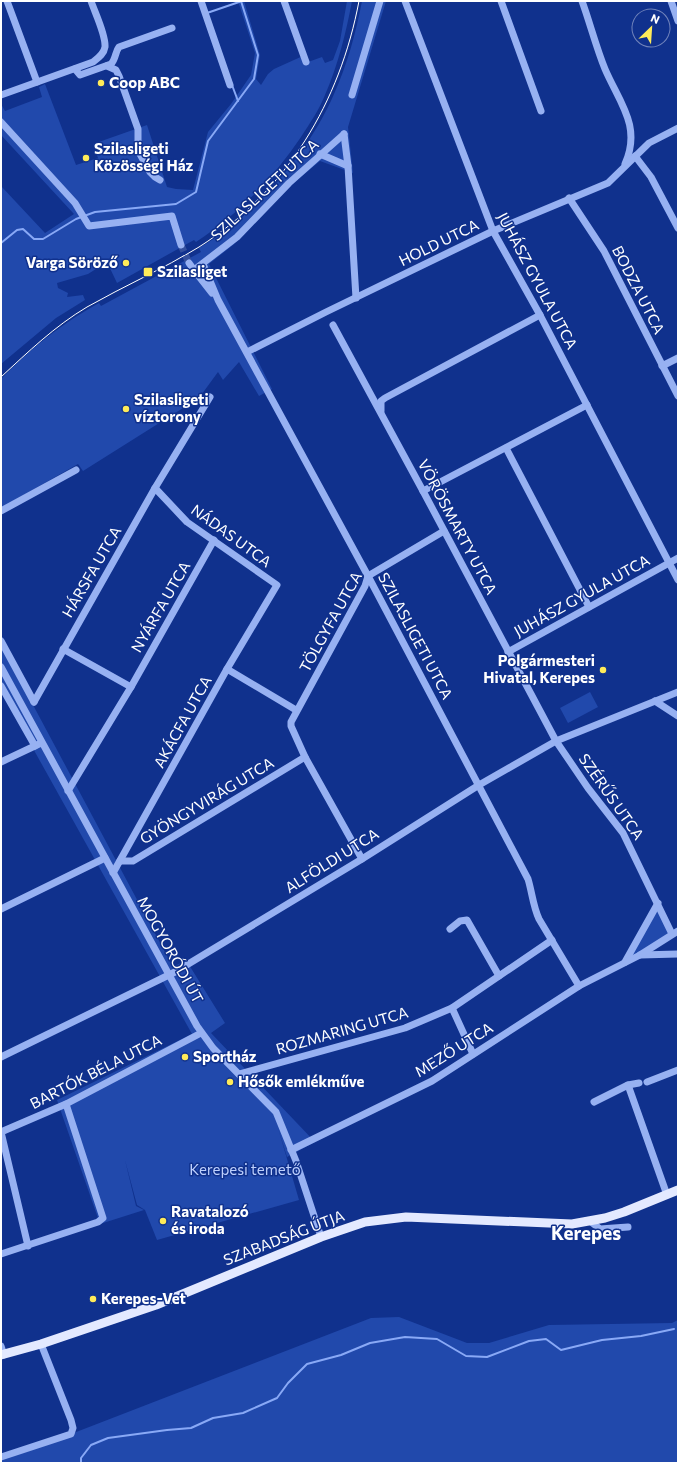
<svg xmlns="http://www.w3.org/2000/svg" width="679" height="1464" viewBox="0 0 679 1464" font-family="Commissioner,sans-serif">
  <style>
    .green { fill: #2149ac }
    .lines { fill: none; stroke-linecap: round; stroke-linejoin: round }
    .stream { stroke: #89a9f6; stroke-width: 2 }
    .minor-tunnel { stroke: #34509e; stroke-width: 7; stroke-dasharray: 7 3.5; stroke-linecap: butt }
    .minor { stroke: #97b1f2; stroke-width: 7 }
    .major { stroke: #e3e9ff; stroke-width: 9 }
    .tram { stroke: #fff; stroke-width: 1 }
    .poi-dot { fill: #ffeb59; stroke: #10318d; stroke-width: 1.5 }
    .labels { text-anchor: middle; stroke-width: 3; stroke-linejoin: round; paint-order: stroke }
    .poi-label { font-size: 15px; font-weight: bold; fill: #fff; stroke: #10318d; text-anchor: start }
    .street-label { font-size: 15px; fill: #fff; stroke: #10318d }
    .park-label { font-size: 15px; fill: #bed0fd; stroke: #10318d }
    .district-label { font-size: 19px; font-weight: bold; fill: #fff; stroke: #10318d }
  </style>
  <rect width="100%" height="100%" fill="#10318d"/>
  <!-- green -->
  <g class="green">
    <path d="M238,1h6l16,54 -4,24 5,6 7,-11 6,-5 31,-14 3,7 14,-5 3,6 8,-3 7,-19 7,-40h5c-6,32 -14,64 -27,94 -6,15 -15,28 -24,42 -28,42 -63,77 -105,105l-2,-2 -77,43 -10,-21 -19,12 -31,9 1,5 10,5 -1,4 16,-2 2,5 -29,18 -55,46v-178l44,47 29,-19 -73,-79v-31l4,7 37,-14 -3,-10 6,-3 31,81 22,-7 -5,-14 54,-19 20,62 9,2 17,1 15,-58 23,-28 20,-29 4,-22z"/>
    <path d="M362,1h24l-38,126 5,46 -33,-12 -30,25 -57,59 -24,19 63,125 -13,7 -20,-34 -16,18 -5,-8 -19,26 -116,73 -5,-7 -77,44v-129c28,-30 62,-56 98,-76l2,3 100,-54 -2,-4c10,-6 21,-13 30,-20 42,-32 84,-85 105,-134 13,-29 22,-61 28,-93z"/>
    <path d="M1,645l172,322 13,-7 39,63 -14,10 104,109 -28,15 -9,-29 -7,-10 -42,12 42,-12 7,10 21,72 -142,40 -12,-30 -8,-5 -12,-45 11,46 8,4 -44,14 -43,-124 135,-66 -191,-343z"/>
    <path d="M590,692l8,15 -30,16 -8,-15z"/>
    <path d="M658,903l14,31 -47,28z"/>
    <path d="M399,1317l68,26h22l60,-18 123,-2 6,-3v143h-677v-6l70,-23 300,-116z"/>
  </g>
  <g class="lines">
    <!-- stream -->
    <g class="stream">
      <path d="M207,13l35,-12"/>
      <path d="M232,85l6,16"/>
      <path d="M1,243l16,-13 6,-1 11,10h9l33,-20 19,-7 81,-8 20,-12 12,-51 46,-62 4,-24 -17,-54"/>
      <path d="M81,1463v-5l10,-13 17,-7 59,-8 24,-2 22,-10 30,-5 34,-15 11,-15 19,-19 34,-9 29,-12 35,-6 32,2 29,17 21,1 42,-16 17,-2 15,11 41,-10 39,-4 33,-7"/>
    </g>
    <!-- minor-tunnel -->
    <path class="minor-tunnel" d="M181,245l8,18"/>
    <!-- minor -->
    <g class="minor">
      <path d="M7,1l30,81"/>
      <path d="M201,1l29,84"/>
      <path d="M284,1l22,61"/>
      <path d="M405,1l88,230 47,84 138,265"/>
      <path d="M501,1l40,110"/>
      <path d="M582,1c8,22 14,46 23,68 14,33 37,57 20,95"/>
      <path d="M671,1l7,20"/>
      <path d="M107,66l9,4 3,6 19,53v18l2,7 10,18 5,5 5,3"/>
      <path d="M75,69l5,6 31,-11c5,-5 4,-12 8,-17l53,-19"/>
      <path d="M1,95l92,-33c5,-4 11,-8 12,-15 1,-12 -10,-34 -14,-46"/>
      <path d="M352,95l28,-94"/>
      <path d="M1,122l74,81 14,23 83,-10 9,29"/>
      <path d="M344,134l4,32 8,132"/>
      <path d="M320,154l28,12"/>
      <path d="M635,156l16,21 27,51"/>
      <path d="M569,198l35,53 74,145"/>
      <path d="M189,263l5,7 43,-33 52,-54 55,-49"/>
      <path d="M203,264l15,36 150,276 160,303c4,13 5,27 11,40l40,67"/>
      <path d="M194,270l18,23"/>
      <path d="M333,325l90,166 133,250 32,47 35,45 49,101"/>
      <path d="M247,352l79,-40 167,-81 115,-48 41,-40 29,-15"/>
      <path d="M662,366l16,-8"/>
      <path d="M381,411v-10l4,-3 155,-83"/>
      <path d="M506,448l83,159"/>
      <path d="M423,491l164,-86"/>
      <path d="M1,511l75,-41"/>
      <path d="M1,641l33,61"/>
      <path d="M63,649l68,38"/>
      <path d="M508,652l170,-94"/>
      <path d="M1,667l196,359 16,22 63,64 20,49 25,76"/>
      <path d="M227,669l69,41"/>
      <path d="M1,686l34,60"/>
      <path d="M655,701l23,15"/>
      <path d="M34,702l121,-214 55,-91"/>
      <path d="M1,762l38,-18"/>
      <path d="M68,791l63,-104 83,-147"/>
      <path d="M362,859l-57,-102 -14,-31v-4l74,-136 3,-10 76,-45"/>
      <path d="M120,861h13l172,-104"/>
      <path d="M113,873l114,-204 50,-84 -90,-63 -32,-34"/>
      <path d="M1,909l104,-51"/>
      <path d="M450,929l10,-8 7,-1 32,56"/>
      <path d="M640,955l38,-1"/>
      <path d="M625,962l33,-59"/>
      <path d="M452,1008l21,46"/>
      <path d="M1,1057l174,-85 187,-113 117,-74 77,-44 122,-49"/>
      <path d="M239,1074l166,-46 47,-20 100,-68"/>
      <path d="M647,1082l31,-12"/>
      <path d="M628,1085l39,110"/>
      <path d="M594,1102l34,-17 11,-2"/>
      <path d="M1,1132l65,-28 135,-71"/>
      <path d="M1,1132l27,114"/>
      <path d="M291,1150l141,-69 147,-95 61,-31 38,-24"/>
      <path d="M590,1221l10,8 28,-2"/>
      <path d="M1,1254l97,-32 5,-4 -37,-114"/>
      <path d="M1,1346l3,9"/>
      <path d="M1,1457l70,-23 2,-6 -2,-8 -30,-76"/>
    </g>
    <!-- major -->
    <path class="major" d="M1,1355l40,-11 115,-39 165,-68 44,-15 41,-5 166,7 33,-6 19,-6 54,-22"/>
    <!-- tram -->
    <path class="tram" d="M1,377c27,-25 54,-51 86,-70 37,-21 76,-38 112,-60 88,-56 141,-145 160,-246"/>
  </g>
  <!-- markers -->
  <g class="poi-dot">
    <circle cx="101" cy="83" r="4"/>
    <circle cx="86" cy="158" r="4"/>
    <circle cx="126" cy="263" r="4"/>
    <rect x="143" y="267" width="10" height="10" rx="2"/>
    <circle cx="126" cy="409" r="4"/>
    <circle cx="603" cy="670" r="4"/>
    <circle cx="185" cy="1057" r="4"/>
    <circle cx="230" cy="1082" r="4"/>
    <circle cx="163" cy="1221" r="4"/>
    <circle cx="93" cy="1299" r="4"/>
  </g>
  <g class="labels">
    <!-- poi labels -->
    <g class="poi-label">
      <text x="109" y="88">Coop ABC</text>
      <text x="94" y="154">Szilasligeti<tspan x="94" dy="17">Közösségi Ház</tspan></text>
      <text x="118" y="268" text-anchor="end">Varga Söröző</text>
      <text x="157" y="277">Szilasliget</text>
      <text x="134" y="405">Szilasligeti<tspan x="134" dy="17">víztorony</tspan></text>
      <text x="595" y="666" text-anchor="end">Polgármesteri<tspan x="595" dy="17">Hivatal, Kerepes</tspan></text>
      <text x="193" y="1062">Sportház</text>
      <text x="238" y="1087">Hősők emlékműve</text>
      <text x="171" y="1217">Ravatalozó<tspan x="171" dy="17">és iroda</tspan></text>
      <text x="101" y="1304">Kerepes-Vet</text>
    </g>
    <!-- street labels -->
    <g class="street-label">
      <text transform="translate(265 190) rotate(-43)" y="5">SZILASLIGETI UTCA</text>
      <text transform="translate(439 243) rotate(-26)" y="5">HOLD UTCA</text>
      <text transform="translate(537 281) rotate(62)" y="5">JUHÁSZ GYULA UTCA</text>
      <text transform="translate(638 290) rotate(63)" y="5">BODZA UTCA</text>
      <text transform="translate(457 527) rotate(62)" y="5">VÖRÖSMARTY UTCA</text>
      <text transform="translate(231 536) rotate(36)" y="5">NÁDAS UTCA</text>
      <text transform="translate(92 572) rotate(-60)" y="5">HÁRSFA UTCA</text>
      <text transform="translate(582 596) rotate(-29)" y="5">JUHÁSZ GYULA UTCA</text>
      <text transform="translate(161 607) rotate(-60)" y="5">NYÁRFA UTCA</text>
      <text transform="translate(331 622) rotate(-61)" y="5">TÖLGYFA UTCA</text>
      <text transform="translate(415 636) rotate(62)" y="5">SZILASLIGETI UTCA</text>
      <text transform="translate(183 722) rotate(-61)" y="5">AKÁCFA UTCA</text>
      <text transform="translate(611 797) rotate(55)" y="5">SZÉRŰS UTCA</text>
      <text transform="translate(207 801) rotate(-31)" y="5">GYÖNGYVIRÁG UTCA</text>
      <text transform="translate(332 861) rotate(-32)" y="5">ALFÖLDI UTCA</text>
      <text transform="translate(170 950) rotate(61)" y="5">MOGYORÓDI ÚT</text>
      <text transform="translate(342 1031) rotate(-16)" y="5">ROZMARING UTCA</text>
      <text transform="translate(454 1050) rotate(-32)" y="5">MEZŐ UTCA</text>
      <text transform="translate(96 1072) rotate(-27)" y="5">BARTÓK BÉLA UTCA</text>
      <text transform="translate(284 1238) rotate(-21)" y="5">SZABADSÁG ÚTJA</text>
    </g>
    <!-- park labels -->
    <g class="park-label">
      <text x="245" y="1175">Kerepesi temető</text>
    </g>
    <!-- district labels -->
    <g class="district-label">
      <text x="586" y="1240">Kerepes</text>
    </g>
  </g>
  <!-- border -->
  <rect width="679" height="1464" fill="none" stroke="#ffffff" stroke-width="4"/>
  <!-- north arrow -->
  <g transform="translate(651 28) rotate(25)"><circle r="19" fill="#10318d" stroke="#7083bb"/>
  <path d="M0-3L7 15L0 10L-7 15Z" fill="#ffeb59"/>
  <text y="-6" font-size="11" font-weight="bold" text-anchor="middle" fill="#ffffff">N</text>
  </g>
</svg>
